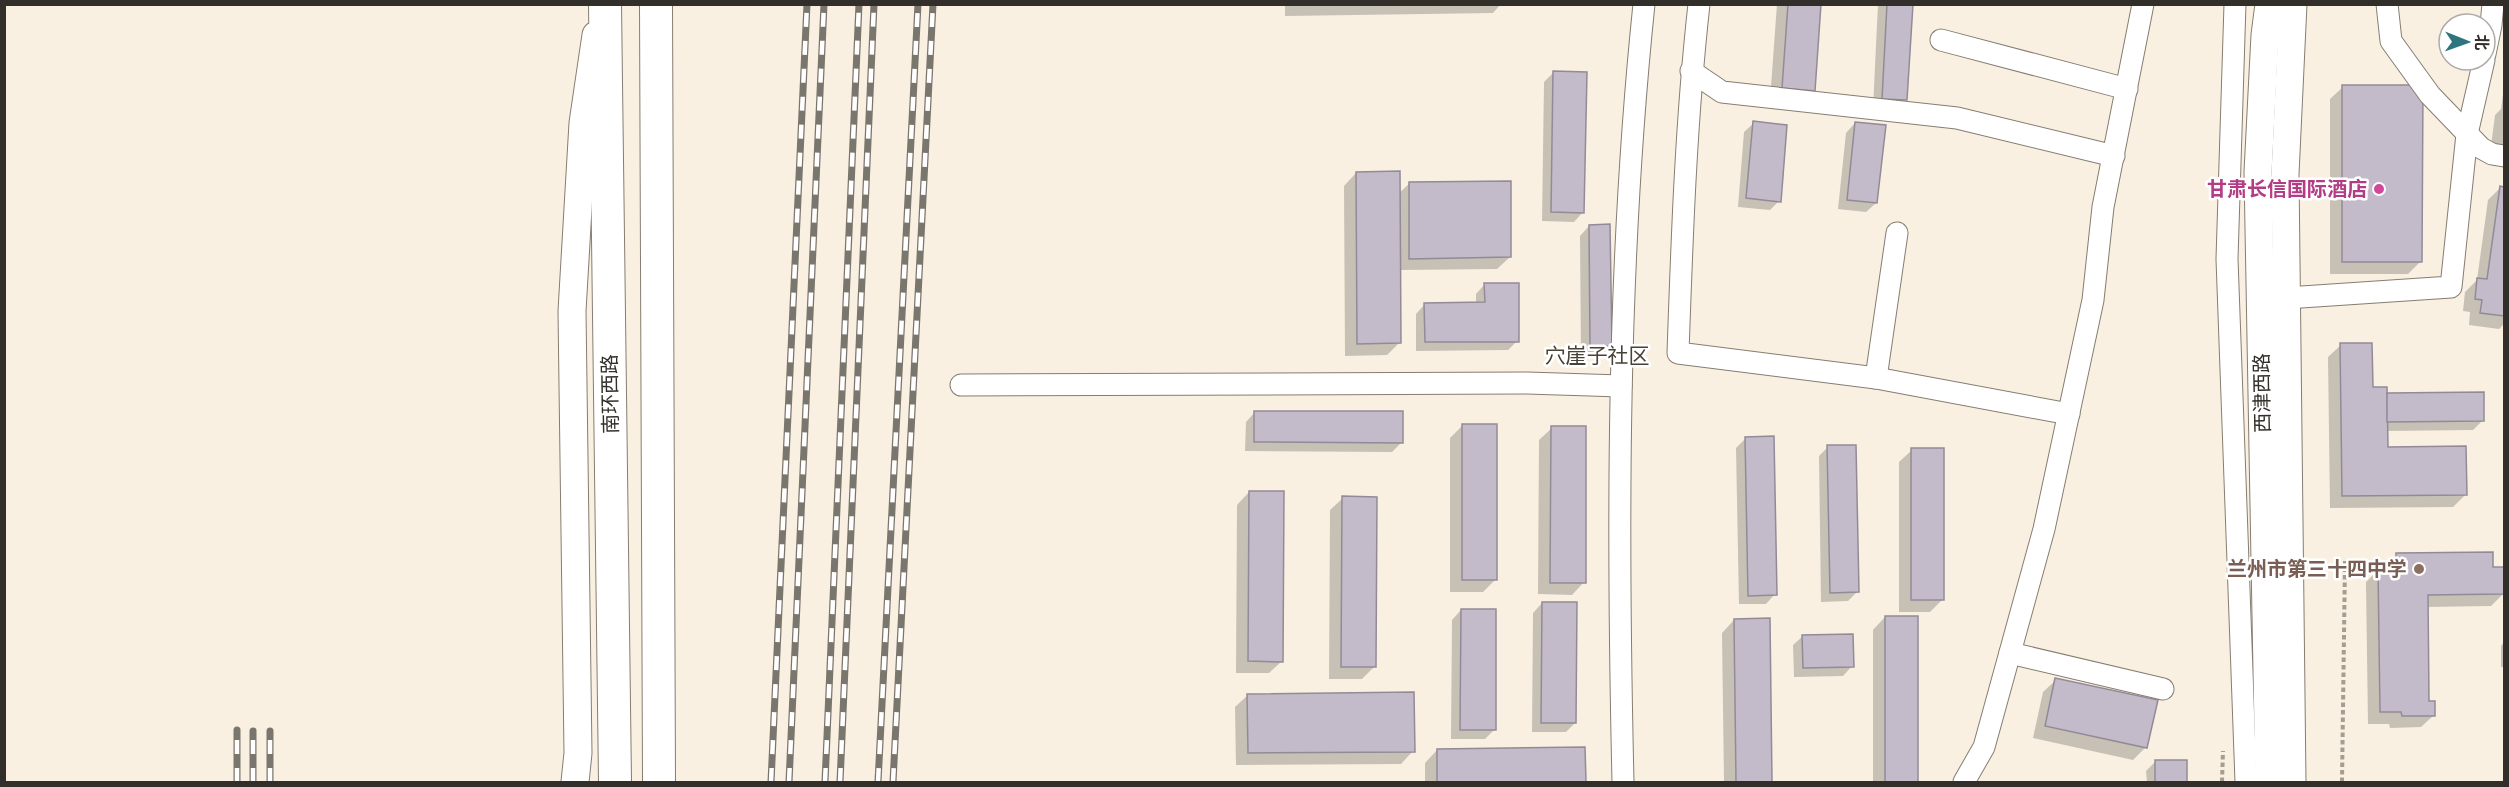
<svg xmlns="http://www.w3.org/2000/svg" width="2509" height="787" viewBox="0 0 2509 787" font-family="Spectral,'Noto Sans SC',serif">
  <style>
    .shadow { fill: #0003 }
    .building { fill: #c3bbc9; stroke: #928b97; stroke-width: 1.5 }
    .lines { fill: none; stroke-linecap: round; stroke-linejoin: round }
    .minor-casing { stroke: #857d71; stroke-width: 23 }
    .major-casing { stroke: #857d71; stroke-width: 29 }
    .highway-casing { stroke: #857d71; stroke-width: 34 }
    .path { stroke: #a39d92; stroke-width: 4; stroke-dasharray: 4.5 3; stroke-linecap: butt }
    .minor { stroke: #fff; stroke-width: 21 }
    .major { stroke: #fff; stroke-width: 27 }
    .highway { stroke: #fff; stroke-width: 32 }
    .rail-casing { stroke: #7a756d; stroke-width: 7 }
    .rail { stroke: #fff; stroke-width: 4.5; stroke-dasharray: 14; stroke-linecap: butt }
    .hotel-dot { fill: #d1479c; stroke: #fff; stroke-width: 2 }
    .education-dot { fill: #8d6e63; stroke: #fff; stroke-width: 2 }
    .labels { text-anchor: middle; stroke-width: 5; stroke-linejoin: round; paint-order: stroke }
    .hotel-label { font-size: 20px; font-weight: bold; fill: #b23c85; stroke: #fff; text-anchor: end }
    .street-label { font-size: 20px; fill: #322f2a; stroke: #fff }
    .education-label { font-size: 20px; font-weight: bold; fill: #785e54; stroke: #fff; text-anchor: end }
    .neighbourhood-label { font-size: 21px; fill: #484136; stroke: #fff }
  </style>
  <rect width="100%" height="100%" fill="#f9f0e2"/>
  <!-- shadow -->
  <g class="shadow">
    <path d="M1285,4h216l-8,9 -208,3z"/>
    <path d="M1777,4h43l-7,86 -12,12 -31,-2z"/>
    <path d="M1878,4h33l-5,95 -9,10 -24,-1z"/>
    <path d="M1554,72l29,140 -9,10 -32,-1 2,-139z"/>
    <path d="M2343,87l78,174 -13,13h-78v-175z"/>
    <path d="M2504,87v69l-14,-2 5,-39 6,-6z"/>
    <path d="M1754,123l25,78 -9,9 -32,-3 6,-75z"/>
    <path d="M1855,123l21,80 -10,9 -28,-3 8,-76z"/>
    <path d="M1356,173l42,21 12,-11 100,74 -13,12 -98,1v73l-12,12 -42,1 -1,-170z"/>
    <path d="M2500,188h4v136l-5,5 -30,-4 1,-13 -7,-1 2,-19 12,-12 11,-80z"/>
    <path d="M1589,226l21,120 -9,9h-20l-1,-119z"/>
    <path d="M1485,284l32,57 -9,9 -92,1v-37l9,-10h51v-10z"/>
    <path d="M2341,345l30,44 112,31 -10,10 -87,1v17l80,46 -13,13 -123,1 -2,-151z"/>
    <path d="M1255,412l147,30 -10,10 -147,-1 1,-29z"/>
    <path d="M1463,425l32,155 -12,12h-33v-154z"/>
    <path d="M1552,428l32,154 -12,13 -34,-1 1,-154z"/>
    <path d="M1746,438l29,156 -9,10h-27l-3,-156z"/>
    <path d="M1828,447l29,145 -9,9 -27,1 -2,-146z"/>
    <path d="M1912,450l31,149 -13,13h-31v-150z"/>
    <path d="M1249,492l33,169 -13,12h-33l1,-168z"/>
    <path d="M1343,498l32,168 -13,13h-33l1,-169z"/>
    <path d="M2397,555l95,13 11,26 -12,12 -64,1 1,95 6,13 -13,12 -31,1 -1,-4h-21l-2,-142 12,-12h6z"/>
    <path d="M1542,603l33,120 -9,9h-34l1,-119z"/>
    <path d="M1461,610l33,120 -9,9h-34l1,-119z"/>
    <path d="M1885,617h31l1,165h-44v-152z"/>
    <path d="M1734,620h34l2,162h-46l-2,-149z"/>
    <path d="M1803,636l49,30 -9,10 -49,1 -1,-32z"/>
    <path d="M2504,642v25h-3v-21z"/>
    <path d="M2056,680l90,67 -13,13 -100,-22 10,-46z"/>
    <path d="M1248,695l165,56 -12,13 -165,1 -1,-58z"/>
    <path d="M1584,748v34h-159v-19l12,-13z"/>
    <path d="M2156,761h30v21h-39l-1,-11z"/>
  </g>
  <!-- building -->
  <g class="building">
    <path d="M1788,4h33l-6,87 -33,-3z"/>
    <path d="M1887,4h26l-6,96 -25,-1z"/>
    <path d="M1553,71l34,1 -3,141 -33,-1z"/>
    <path d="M2342,85h81l-1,177h-80z"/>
    <path d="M1753,121l34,4 -6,77 -35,-4z"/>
    <path d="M1855,122l31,3 -9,78 -30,-3z"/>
    <path d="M1400,171l1,172 -44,1 -1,-172z"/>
    <path d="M1511,181v76l-102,2v-77z"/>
    <path d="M2500,186l4,1v129l-24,-3 2,-13 -7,-1 2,-21 10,1z"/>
    <path d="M1610,224l2,122 -22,1 -1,-122z"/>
    <path d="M1484,283h35v59h-94l-1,-39 61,-1z"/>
    <path d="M2340,343h32l1,44h14l1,60 78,-1 1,49 -125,1z"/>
    <path d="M2484,392v29l-97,1v-29z"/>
    <path d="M1254,411h149v32l-149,-1z"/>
    <rect x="1462" y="424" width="35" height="156"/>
    <path d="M1551,426h35v157h-36z"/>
    <path d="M1774,436l3,159 -29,1 -3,-159z"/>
    <path d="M1827,445h29l3,147 -29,1z"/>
    <rect x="1911" y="448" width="33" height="152"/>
    <path d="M1249,491h35l-1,171 -35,-1z"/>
    <path d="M1342,496l35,1 -1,170h-35z"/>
    <path d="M2493,552v15h11v27l-76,1 1,106h6v15h-33l-1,-4h-21l-2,-144h18v-15z"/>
    <path d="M1542,602h35l-1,121h-35z"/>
    <path d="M1461,609h35v121h-36z"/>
    <rect x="1885" y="616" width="33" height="166"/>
    <path d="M1770,618l2,164h-36l-2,-163z"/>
    <path d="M1853,634l1,33 -51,1 -1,-33z"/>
    <path d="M2055,678l103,22 -11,48 -102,-22z"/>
    <path d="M1414,692l1,60 -167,1 -1,-59z"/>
    <path d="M1585,747l1,35h-149v-33z"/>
    <rect x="2155" y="760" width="32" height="22"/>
  </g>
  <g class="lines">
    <defs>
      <g id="minor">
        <path d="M1699,4c-13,117 -17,233 -21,349l198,25 193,36"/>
        <path d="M2235,4l-8,255 19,523"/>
        <path d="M2387,4l4,37 39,54 51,53 11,6 12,2"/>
        <path d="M1941,40l186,49"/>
        <path d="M2485,54l6,-29 2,-21"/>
        <path d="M1691,71l31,21 235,26 157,38"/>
        <path d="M2286,298l165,-11 16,-153 17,-74"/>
        <path d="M1876,378l21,-145"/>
        <path d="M961,385l566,-2 94,3"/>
        <path d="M2010,653l153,36"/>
        <path d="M1623,782c-6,-259 -6,-519 21,-778"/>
        <path d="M1964,782l20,-35 60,-218 49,-229 10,-93 40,-203"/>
      </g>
      <g id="major">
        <path d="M575,782l3,-29 -6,-442 11,-188 13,-88"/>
        <path d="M2269,782l-11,-610 7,-137 4,-31"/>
        <path d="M2292,782l-7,-608 8,-170"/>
      </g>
      <g id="highway">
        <path d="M605,4l10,778"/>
        <path d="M656,4l3,778"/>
      </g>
    </defs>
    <!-- minor casing -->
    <use href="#minor" class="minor-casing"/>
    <!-- major casing -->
    <use href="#major" class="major-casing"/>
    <!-- highway casing -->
    <use href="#highway" class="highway-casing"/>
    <!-- path -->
    <g class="path">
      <path d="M2222,782l1,-31"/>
      <path d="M2342,782l3,-221"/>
    </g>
    <!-- minor -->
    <use href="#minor" class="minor"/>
    <!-- major -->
    <use href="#major" class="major"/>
    <!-- highway -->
    <use href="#highway" class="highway"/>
    <defs>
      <g id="rail">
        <path d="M237,782v-52"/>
        <path d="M253,782v-51"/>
        <path d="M270,782v-51"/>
        <path d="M771,782l36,-778"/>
        <path d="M789,782l35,-778"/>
        <path d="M825,782l34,-778"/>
        <path d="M840,782l34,-778"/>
        <path d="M878,782l40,-778"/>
        <path d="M893,782l40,-778"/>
      </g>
    </defs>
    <!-- rail casing -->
    <use href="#rail" class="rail-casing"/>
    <!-- rail -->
    <use href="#rail" class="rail"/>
  </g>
  <!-- markers -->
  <circle class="hotel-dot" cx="2379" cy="189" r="6"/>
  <circle class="education-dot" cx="2419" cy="569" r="6"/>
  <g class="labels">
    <!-- hotel labels -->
    <g class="hotel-label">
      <text x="2367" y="196">甘肃长信国际酒店</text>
    </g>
    <!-- street labels -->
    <g class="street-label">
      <text transform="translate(2262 393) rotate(-91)" y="7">西津西路</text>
      <text transform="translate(610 394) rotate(-91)" y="7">南环西路</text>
    </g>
    <!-- education labels -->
    <g class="education-label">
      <text x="2407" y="576">兰州市第三十四中学</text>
    </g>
    <!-- neighbourhood labels -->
    <g class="neighbourhood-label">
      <text x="1597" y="363">穴崖子社区</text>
    </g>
  </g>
  <!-- border -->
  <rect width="2509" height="787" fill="none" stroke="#322f2a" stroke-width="12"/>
  <!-- north arrow -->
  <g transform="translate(2467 42) rotate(91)"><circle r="28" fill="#ffffff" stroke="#adacaa" stroke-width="1.5"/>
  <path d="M0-4.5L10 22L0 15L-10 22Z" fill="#2e767e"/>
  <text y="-9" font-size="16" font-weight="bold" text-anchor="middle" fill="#322f2a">北</text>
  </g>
</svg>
